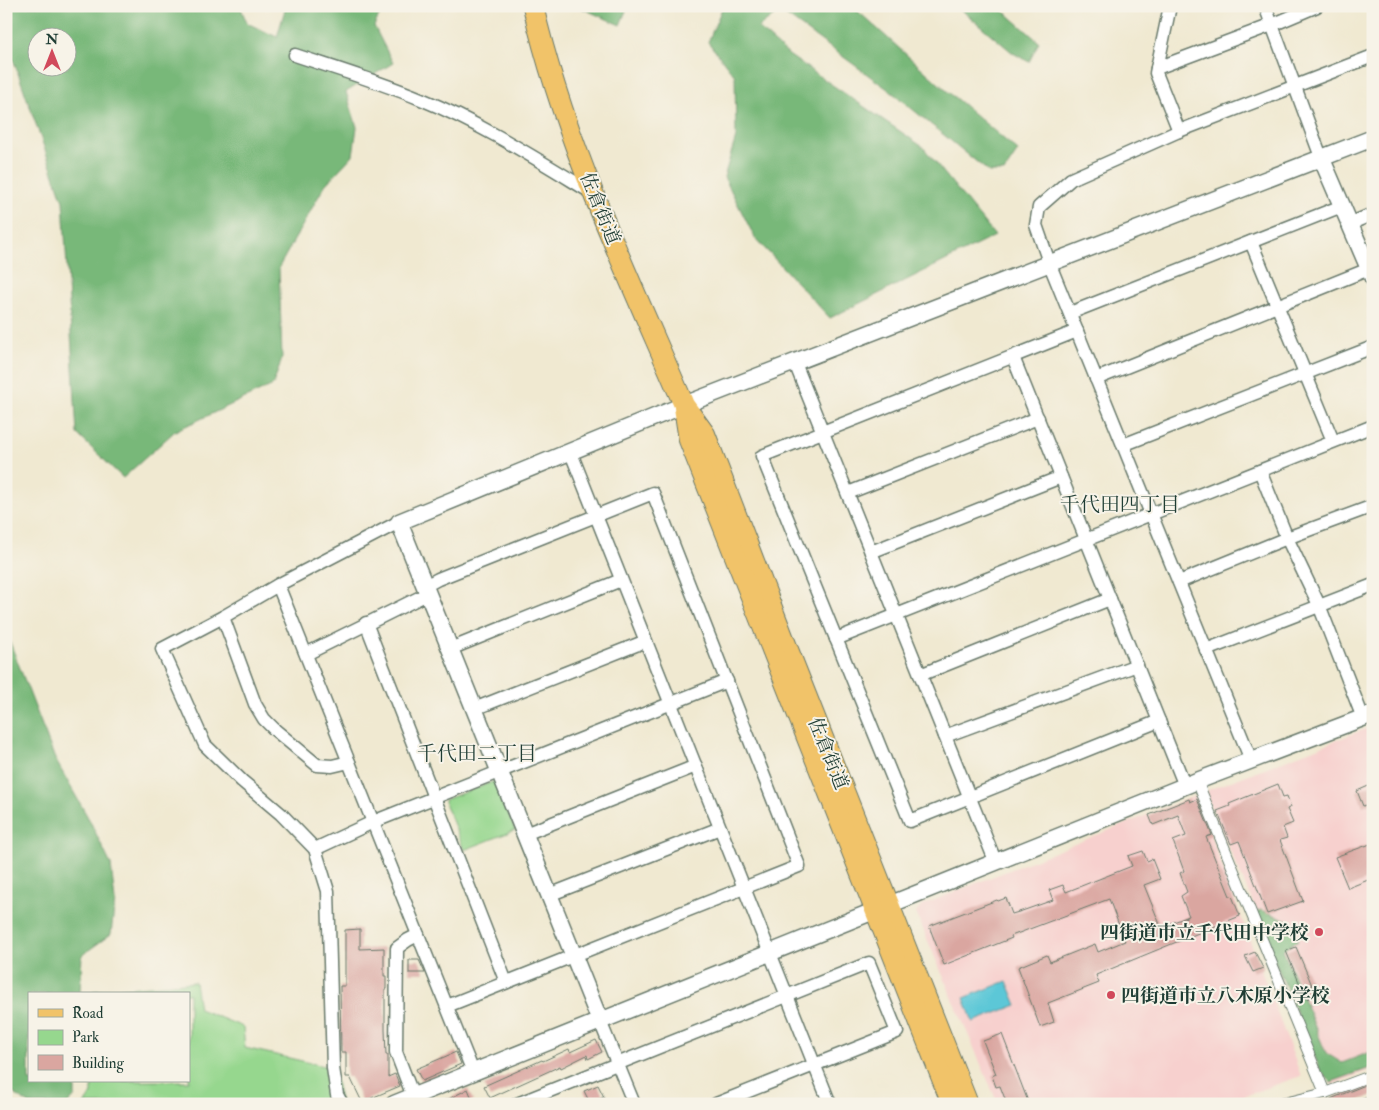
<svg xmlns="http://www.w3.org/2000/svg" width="1379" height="1110" viewBox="0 0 1379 1110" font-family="'IM FELL Double Pica','Noto Serif JP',serif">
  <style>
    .built { fill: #f7d0ce }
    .green { fill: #96d78e; stroke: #5a8a61 }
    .forest { fill: #78b879; stroke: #4c7a56; fill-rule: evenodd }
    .water { fill: #5cc7d7; stroke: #3e8286 }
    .building { fill: #daa6a0 }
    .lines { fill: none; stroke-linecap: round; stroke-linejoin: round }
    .pedestrian-casing { stroke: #68796b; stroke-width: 12 }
    .minor-casing { stroke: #68796b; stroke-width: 15 }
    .tertiary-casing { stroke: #68796b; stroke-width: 19 }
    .primary-casing { stroke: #68796b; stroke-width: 22 }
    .pedestrian { stroke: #fff; stroke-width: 10 }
    .minor { stroke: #fff; stroke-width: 12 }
    .tertiary { stroke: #fff; stroke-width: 16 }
    .primary { stroke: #f1c369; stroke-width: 20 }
    .poi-dot { fill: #d1495b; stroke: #f7f3e8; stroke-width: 2 }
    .labels { text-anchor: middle; stroke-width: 4; stroke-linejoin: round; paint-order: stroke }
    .street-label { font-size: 19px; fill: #1f3d34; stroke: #f7f3e8 }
    .poi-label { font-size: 19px; font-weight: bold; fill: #1f3d34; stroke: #f7f3e8; text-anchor: end }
    .neighbourhood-label { font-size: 20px; fill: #1f3d34; stroke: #f7f3e8 }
  </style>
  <rect width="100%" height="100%" fill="#f7f3e8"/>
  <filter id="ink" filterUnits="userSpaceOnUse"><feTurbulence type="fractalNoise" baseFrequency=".02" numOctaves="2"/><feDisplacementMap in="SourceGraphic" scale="10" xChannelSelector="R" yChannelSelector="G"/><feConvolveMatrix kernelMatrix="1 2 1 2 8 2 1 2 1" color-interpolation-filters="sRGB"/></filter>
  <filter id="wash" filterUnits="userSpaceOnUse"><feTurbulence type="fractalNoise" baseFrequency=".0096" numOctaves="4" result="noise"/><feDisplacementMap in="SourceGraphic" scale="20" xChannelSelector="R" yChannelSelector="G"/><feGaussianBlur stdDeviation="1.12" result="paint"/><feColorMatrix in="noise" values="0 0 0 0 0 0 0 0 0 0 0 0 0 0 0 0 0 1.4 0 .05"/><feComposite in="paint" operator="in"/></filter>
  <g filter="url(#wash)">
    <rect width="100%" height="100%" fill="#f0e9d1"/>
    <!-- built -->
    <g class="built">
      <path d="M1373,726v343l-41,16 -126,-290 2,-5z"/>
      <path d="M1192,797h4l105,279 -81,28h-222l-82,-191 6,-8z"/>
    </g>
    <!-- green -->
    <g class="green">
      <path d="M495,781l20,49 -51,20 -20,-50z"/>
      <path d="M195,982l4,27 44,18 2,21 88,20 8,36h-257l8,-10v-13h97v-87h-95v-3z"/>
    </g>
    <!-- forest -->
    <g class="forest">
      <path d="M13,6h227l7,17 30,14 9,-31h98l-10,20 19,37 -47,29 11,35 -4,28 -28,30 -46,82 3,91 -9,27 -98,46 -52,47 -46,-44 -14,-233 -57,-162v-14zM38,38h30v30h-30z"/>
      <path d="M577,6h51l-8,19z"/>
      <path d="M723,6h129l95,85 71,60 -14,21h-15l-100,-82 -109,-79 -22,17 32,28 133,91 72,89 -165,82 -75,-80 -31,-61 12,-40 -1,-61 -27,-34z"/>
      <path d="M957,6h41l41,36 -10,20 -16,-9z"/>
      <path d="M6,632l49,127 35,62 21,44 4,36 -4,33 -29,21 -2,39h-51v87h46v15l-7,8h-39l-23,-16z"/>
      <path d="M1261,910l29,11 8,19 -15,10 43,103 16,10 31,-12v16l-42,15 -10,-10 -66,-160z"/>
    </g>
    <!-- water -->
    <path class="water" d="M1007,981l10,24 -44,17 -9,-24z"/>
    <g id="blocks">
      <!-- building -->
      <g class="building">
        <path d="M1278,784l5,13 4,-1 4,11 -4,2 6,14 -10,4 4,11 -7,2 23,61 -36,13 -28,-73 -8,3 -14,-33 13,-5 -1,-2z"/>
        <path d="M1373,784v18l-10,4 -6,-15z"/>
        <path d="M1189,799l1,3 7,-3 15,36 -6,2 24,59h2l8,20 -144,59 3,8 -51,20 6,19 -14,5 -22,-60 29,-12 3,7 45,-18 3,8 27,-11 -16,-42 -98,37 1,2 -68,27 -15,-39 68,-26 1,1 8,-3 6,16 10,-3 31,-11 -4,-10 14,-5 3,7 66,-26 -4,-10 15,-5 4,10 5,-2 8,20 -16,6 17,42 28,-11 -8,-20 6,-4 -7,-19 4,-2 -11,-30 13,-5 -8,-21 -25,10 -4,-10z"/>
        <path d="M1373,843v35l-25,10 -13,-31z"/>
        <path d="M360,929v20l24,-1v28h2v13h-1v41l1,25h2v22l7,-3 5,12 -38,16 -12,-25h-4v-25h-5l-1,-66h5v-56z"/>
        <path d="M1296,947l20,48 -10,4 -20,-48z"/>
        <path d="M1255,952l8,16 -10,4 -8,-16z"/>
        <path d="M409,960h10l6,13h-16z"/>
        <path d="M1002,1034l27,70h-22l-7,-18 -4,1 -4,-11 4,-2 -13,-33z"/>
        <path d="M596,1040l6,12 -14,7 -1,-4 -26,13 -1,-2 -70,32 -6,-12 58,-26 1,1 26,-12 1,3z"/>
        <path d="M456,1052l5,12 -39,17 -6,-12z"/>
        <path d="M1373,1082v13l-23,9h-32z"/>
        <path d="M598,1085l6,12 -14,6 -6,-12z"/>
        <path d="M468,1089l5,12 -6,3h-28z"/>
      </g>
    </g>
  </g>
  <g filter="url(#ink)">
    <use href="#blocks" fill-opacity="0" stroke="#68796b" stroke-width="1"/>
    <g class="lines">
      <defs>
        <g id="pedestrian">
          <path d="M1197,781l128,312"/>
          <path d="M1281,1104l44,-11 48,-18"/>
        </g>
        <g id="minor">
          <path d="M1170,6l-14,67 23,58"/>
          <path d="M1265,6l56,151"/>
          <path d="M295,55c42,14 85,27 126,44 61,25 117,61 173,95"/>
          <path d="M1157,68l115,-43 45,-19"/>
          <path d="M1349,224l24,-10"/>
          <path d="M1251,242l82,199"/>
          <path d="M1070,313l272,-107"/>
          <path d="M1077,331l-315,125 148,365 249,-100"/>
          <path d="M1013,357l172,429"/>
          <path d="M795,363l201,500"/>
          <path d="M1096,379l273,-110"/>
          <path d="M1123,445l250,-98"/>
          <path d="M571,453l259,651"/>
          <path d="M1260,471l27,67 32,67 44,113"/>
          <path d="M848,493l190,-75"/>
          <path d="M871,552l190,-75"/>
          <path d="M1179,582l108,-44 86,-32"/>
          <path d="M278,585l195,487"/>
          <path d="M425,586l13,-7 215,-86 146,373 -352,140"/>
          <path d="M223,617l32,87 9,15 11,11 42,35 15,1 17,-4"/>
          <path d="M366,623l140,359"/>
          <path d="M836,639l537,-213"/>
          <path d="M450,649l171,-69"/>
          <path d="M1206,650l167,-65"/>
          <path d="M306,654l121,-60"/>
          <path d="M920,675l190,-76"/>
          <path d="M474,709l172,-68"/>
          <path d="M945,736l192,-71"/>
          <path d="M1251,760l-201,-495 -14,-40 3,-18 32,-28 108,-48 194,-75"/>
          <path d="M525,834l171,-68"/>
          <path d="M315,849l58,-27 354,-141"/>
          <path d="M549,895l171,-67"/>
          <path d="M600,1021l34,83"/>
          <path d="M342,1104l-5,-9 -4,-27 -5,-177 -13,-42 -34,-35 -39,-33 -37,-36 -43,-96 61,-32 55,-32 121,-63"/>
          <path d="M416,1104l-20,-52 1,-104 11,-8 10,-5"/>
          <path d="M517,1104l352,-141 28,69 -181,72"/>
        </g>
        <g id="tertiary">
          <path d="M1321,157l52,121"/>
          <path d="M600,1021l-201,-499 285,-117 689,-267"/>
          <path d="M394,1104l803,-323 176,-67"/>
        </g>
        <g id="primary">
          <path d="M533,6c32,139 95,269 151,399l21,29 84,218 179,452"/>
          <path d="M684,407l5,33 263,664"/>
        </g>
      </defs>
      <!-- pedestrian casing -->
      <use href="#pedestrian" class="pedestrian-casing"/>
      <!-- minor casing -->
      <use href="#minor" class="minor-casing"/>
      <!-- tertiary casing -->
      <use href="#tertiary" class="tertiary-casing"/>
      <!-- primary casing -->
      <use href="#primary" class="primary-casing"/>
      <!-- pedestrian -->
      <use href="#pedestrian" class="pedestrian"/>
      <!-- minor -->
      <use href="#minor" class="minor"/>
      <!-- tertiary -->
      <use href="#tertiary" class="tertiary"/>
      <!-- primary -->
      <use href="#primary" class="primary"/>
    </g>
  </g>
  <!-- markers -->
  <g class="poi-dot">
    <circle cx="1319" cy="932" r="5"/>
    <circle cx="1111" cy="995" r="5"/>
  </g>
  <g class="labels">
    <!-- street labels -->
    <g class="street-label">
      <text transform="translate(601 208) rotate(68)" y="7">佐倉街道</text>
      <text transform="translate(829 753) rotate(68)" y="7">佐倉街道</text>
    </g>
    <!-- poi labels -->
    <g class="poi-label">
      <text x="1309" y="939">四街道市立千代田中学校</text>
      <text x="1121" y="1002" text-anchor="start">四街道市立八木原小学校</text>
    </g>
    <!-- neighbourhood labels -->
    <g class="neighbourhood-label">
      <text x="1120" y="511">千代田四丁目</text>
      <text x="477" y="760">千代田二丁目</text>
    </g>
  </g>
  <!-- margin -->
  <rect width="1379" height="1110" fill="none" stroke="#f7f3e8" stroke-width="25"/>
  <!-- legend -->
  <rect x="28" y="992" width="162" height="90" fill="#f7f3e8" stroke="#a1aaa0"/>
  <rect x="38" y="1009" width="25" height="8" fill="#f1c369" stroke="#a1aaa0"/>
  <text x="72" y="1018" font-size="15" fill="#1f3d34">Road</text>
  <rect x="38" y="1030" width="25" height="15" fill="#96d78e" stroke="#a1aaa0"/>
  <text x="72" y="1042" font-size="15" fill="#1f3d34">Park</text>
  <rect x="38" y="1055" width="25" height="15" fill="#daa6a0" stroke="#a1aaa0"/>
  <text x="72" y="1068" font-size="15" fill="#1f3d34">Building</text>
  <!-- north arrow -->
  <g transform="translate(52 52)"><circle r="24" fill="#f7f3e8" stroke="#a1aaa0"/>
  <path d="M0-4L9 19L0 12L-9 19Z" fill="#d1495b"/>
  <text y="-8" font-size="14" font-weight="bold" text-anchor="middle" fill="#1f3d34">N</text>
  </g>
</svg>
